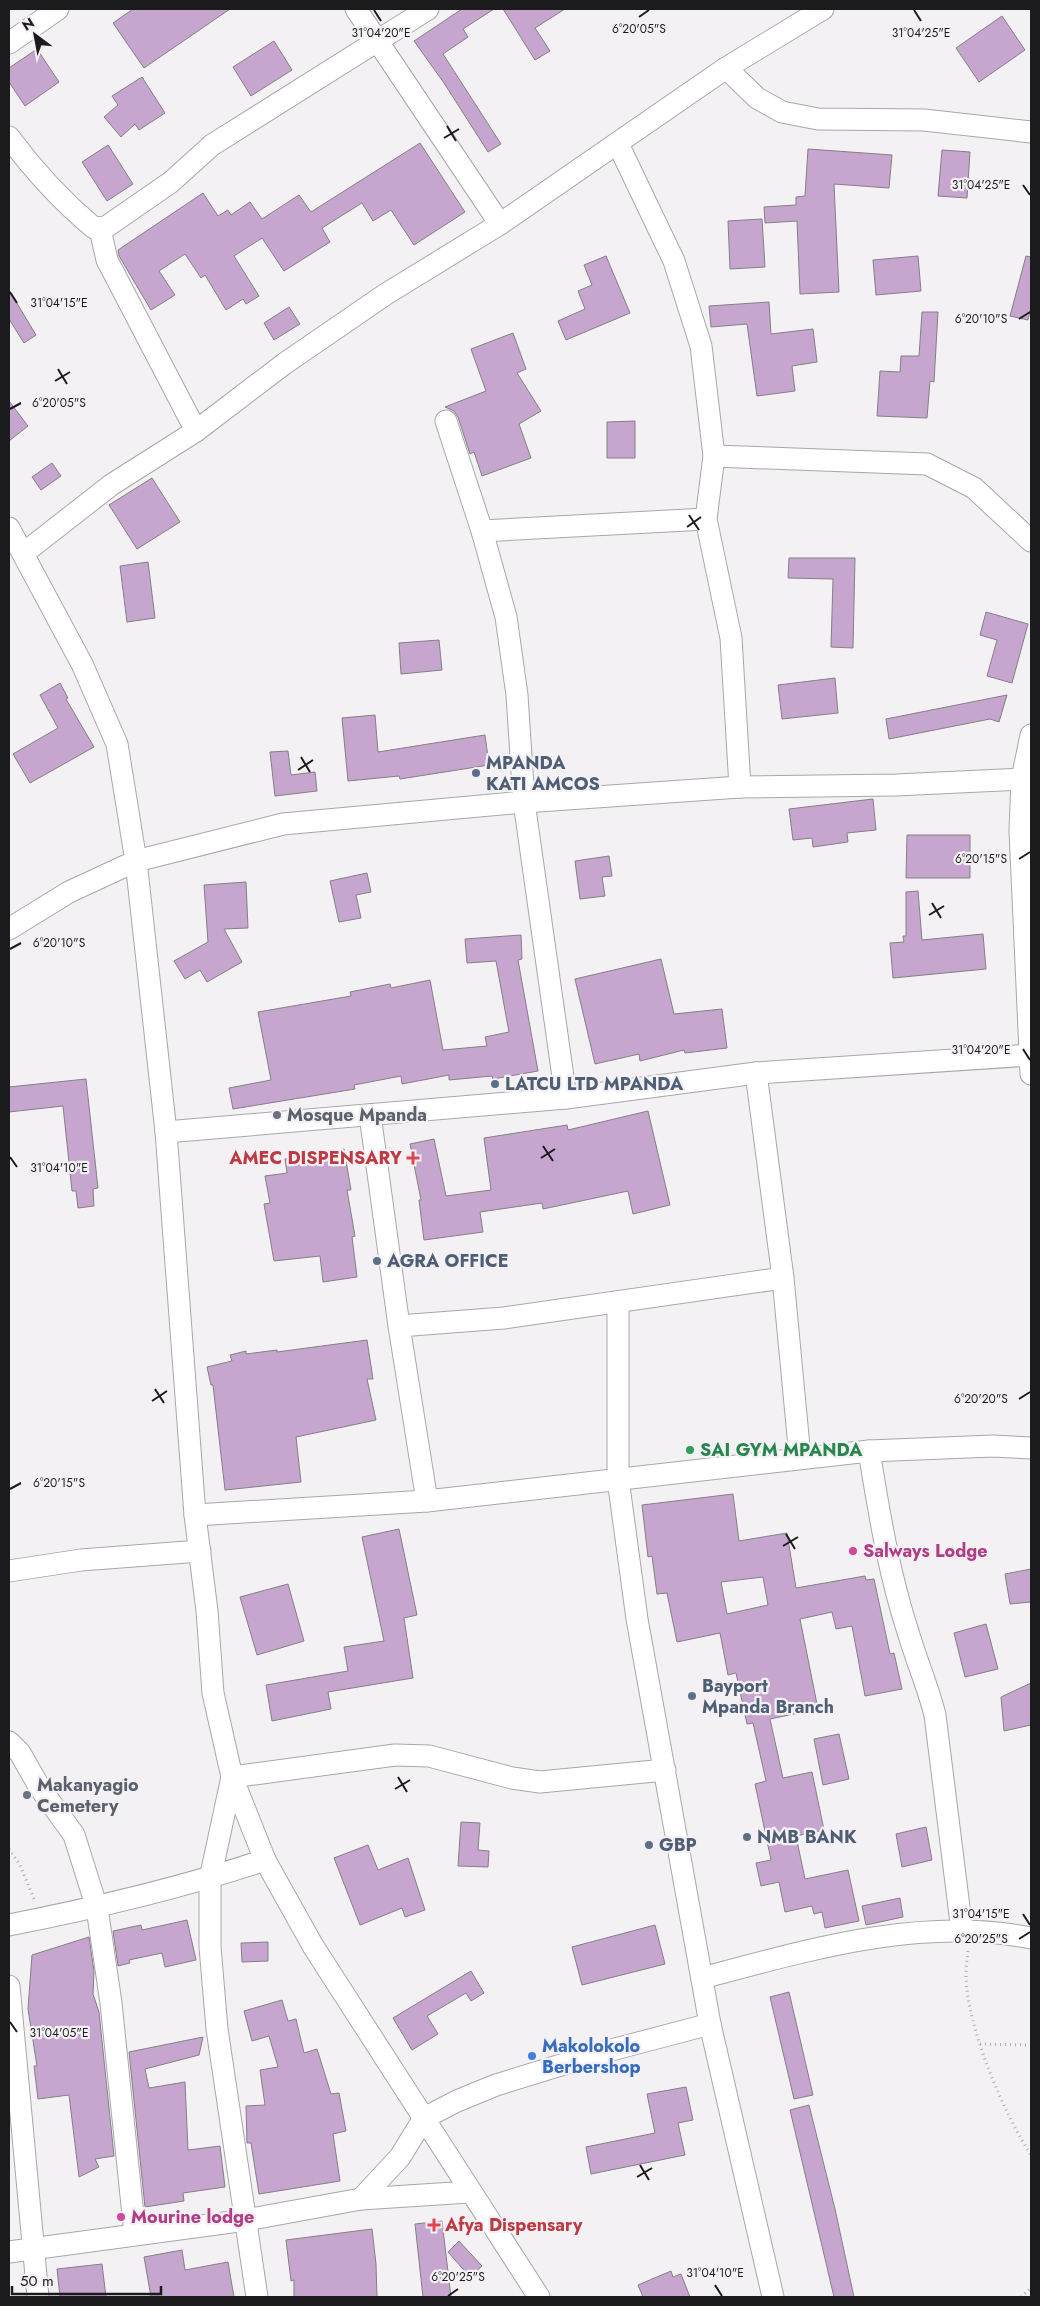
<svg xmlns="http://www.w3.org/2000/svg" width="1040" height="2306" viewBox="0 0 1040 2306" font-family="Jost,sans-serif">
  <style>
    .building { fill: #c6a5ce; stroke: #838084; fill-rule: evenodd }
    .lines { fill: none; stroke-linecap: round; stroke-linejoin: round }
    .minor-casing { stroke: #a9a6aa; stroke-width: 23 }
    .path { stroke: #adabae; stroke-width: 3; stroke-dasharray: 1 4; stroke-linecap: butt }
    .minor { stroke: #fff; stroke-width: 21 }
    .ticks { fill: none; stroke: #1b1a1c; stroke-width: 2 }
    .service-dot { fill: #5c6f8a; stroke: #f4f1f5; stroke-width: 2 }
    .worship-dot { fill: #6b7280; stroke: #f4f1f5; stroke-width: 2 }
    .health-dot { fill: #e0444e; stroke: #f4f1f5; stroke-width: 2 }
    .leisure-dot { fill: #2e9e5b; stroke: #f4f1f5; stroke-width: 2 }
    .hotel-dot { fill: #d1479c; stroke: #f4f1f5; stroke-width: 2 }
    .shop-dot { fill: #3f7fe0; stroke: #f4f1f5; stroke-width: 2 }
    .labels { text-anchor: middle; stroke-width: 4.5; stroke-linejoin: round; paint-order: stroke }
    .service-label { font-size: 18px; font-weight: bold; fill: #4e5e75; stroke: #f4f1f5; text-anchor: start }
    .worship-label { font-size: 18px; font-weight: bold; fill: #5b616d; stroke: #f4f1f5; text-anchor: start }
    .health-label { font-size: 18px; font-weight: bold; fill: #be3a42; stroke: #f4f1f5; text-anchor: end }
    .leisure-label { font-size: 18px; font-weight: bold; fill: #27864d; stroke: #f4f1f5; text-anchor: start }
    .hotel-label { font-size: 18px; font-weight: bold; fill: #b23c85; stroke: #f4f1f5; text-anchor: start }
    .shop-label { font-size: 18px; font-weight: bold; fill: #366cbe; stroke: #f4f1f5; text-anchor: start }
    .ticks-label { font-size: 12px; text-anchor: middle; fill: #1b1a1c; stroke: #f4f1f5; stroke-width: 4.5; stroke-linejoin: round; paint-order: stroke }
  </style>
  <rect width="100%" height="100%" fill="#f4f1f5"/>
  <!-- building -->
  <g class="building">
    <path d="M133,9h97l-86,59 -31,-45z"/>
    <path d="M462,9h32l-31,20 5,8 -25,17 58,90 -13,8 -44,-69 -30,-42z"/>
    <path d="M503,9h62l-30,19 15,23 -15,9z"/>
    <path d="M1002,16l23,34 -46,32 -23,-34z"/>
    <path d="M274,41l18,29 -41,26 -18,-29z"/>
    <path d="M37,49l22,33 -34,24 -16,-24v-14z"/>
    <path d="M142,77l23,36 -26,17 -4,-6 -14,13 -17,-20 14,-12 -6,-9z"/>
    <path d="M420,143l45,69 -51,33 -23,-35 -18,11 -11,-18 -40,25 8,14 -46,29 -22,-33 -28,18 25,40 -13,8 -3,-5 -17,11 -21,-35 -4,3 -16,-24 -26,17 16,24 -24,15 -32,-54 -1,-6 85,-57 15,23 10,-6 3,5 19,-13 12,17 37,-24 12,17z"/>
    <path d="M108,145l25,39 -26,17 -25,-39z"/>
    <path d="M808,149l84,6 -3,33 -55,-4 5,108 -39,2 -3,-73 -32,2 -1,-16 32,-2v-8l9,-1z"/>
    <path d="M942,150l28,2 -3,46 -29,-2z"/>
    <path d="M762,219l3,48 -35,2 -2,-48z"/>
    <path d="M606,256l24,57 -64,27 -8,-19 27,-12 -7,-18 14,-6 -8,-20z"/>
    <path d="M918,256l3,35 -45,4 -3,-35z"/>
    <path d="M1026,256l5,1v50l-3,13 -18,-4z"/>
    <path d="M9,290l27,45 -12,8 -15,-24z"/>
    <path d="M769,302l2,32 42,-5 4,33 -25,4 3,25 -38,5 -10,-72 -36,3 -2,-21z"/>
    <path d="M289,307l11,17 -26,16 -10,-17z"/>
    <path d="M922,312h16l-4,70 -4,-1 -3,37 -50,-2 3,-45 20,1 1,-16h18z"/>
    <path d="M513,333l13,36 -9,4 24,38 -22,13 12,34 -49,18 -8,-24 -4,2 -12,-37 -4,-6 -9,-4 41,-16 -15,-42z"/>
    <path d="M9,401l19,25 -19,15z"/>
    <path d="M635,421v37h-28v-36z"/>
    <path d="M52,463l9,13 -20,14 -9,-13z"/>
    <path d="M152,478l28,44 -43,27 -28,-44z"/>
    <path d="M789,558h66l-2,90 -22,-1 2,-68 -45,-1z"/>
    <path d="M148,562l7,56 -28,4 -7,-56z"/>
    <path d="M986,612l42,12 -16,59 -25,-7 10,-36 -17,-5z"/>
    <path d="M439,640l3,30 -41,4 -2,-31z"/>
    <path d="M835,678l3,35 -56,6 -4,-34z"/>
    <path d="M60,683l8,15 -2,1 28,48 -64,36 -17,-29 45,-26 -18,-33z"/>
    <path d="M1007,695l-8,27 -9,-3 -101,20 -3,-20z"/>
    <path d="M375,715l3,37 107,-17 4,30 -89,14 -1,-3 -51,5 -6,-63z"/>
    <path d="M288,751l3,24 24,-3 2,19 -42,5 -5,-44z"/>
    <path d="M873,799l3,31 -29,3 1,9 -35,5 -1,-9 -19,2 -4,-31z"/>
    <path d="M907,835h63v43h-64z"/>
    <path d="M609,856l3,20 -10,1 3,19 -25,3 -5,-38z"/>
    <path d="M367,873l4,19 -15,3 5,23 -22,4 -9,-41z"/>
    <path d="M246,882l2,46 -24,1 18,33 -35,20 -7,-12 -15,9 -11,-18 34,-19 -4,-57z"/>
    <path d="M918,891l4,49 61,-6 3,35 -93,9 -3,-35 14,-1 -1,-6h3v-44z"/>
    <path d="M521,935l1,24 -4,1 20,111 -45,8 -1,-3 -43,4v-5l-47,9 -1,-8 -47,9 1,4 -122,20 -4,-21 42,-8 -13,-68 93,-16 -1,-4 40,-8 1,4 39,-8 13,70 44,-4 -2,-9 24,-5 -13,-71 -29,2 -2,-24z"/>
    <path d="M661,959l13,55 48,-5 5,39 -42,5 -1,-3 -44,11 -1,-7 -44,10 -20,-85z"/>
    <path d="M86,1079l12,109 -5,1 1,17 -16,2 -2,-17h-4l-9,-85 -54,6v-25z"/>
    <path d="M648,1111l22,94 -37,9 -5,-23 -85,18 -1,-6 -62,9 3,20 -59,8 -5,-40h2l-11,-56 24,-5 12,57 45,-6 -7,-52 83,-13 1,5z"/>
    <path d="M344,1149l7,41h-4l8,46 -3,1 5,40 -34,5 -3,-26 -46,5 -10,-57 6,-1 -5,-27 22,-3 -2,-14z"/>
    <path d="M367,1340l6,39h-6l9,41 -80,17 5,45 -76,8 -12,-105h-2l-4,-18 25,-6 -2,-6 16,-4v3l31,-4v2z"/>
    <path d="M733,1494l6,47 48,-8 9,55 69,-12 1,4 8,-1 16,75 4,-1 8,36 -37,7 -13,-70 -16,3 -4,-17 -32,7 18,90 -48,10 13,59 29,-6 12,58 -28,6 9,43 43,-9 11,51 -34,7 -3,-16 -8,2 -2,-8 -27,6 -6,-30 -18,4 -5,-23 15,-3 -16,-76 11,-3 -13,-58 -6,1 -11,-51 -8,2 -8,-42 -43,9 -10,-49 -10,1 -5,-38 -4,1 -6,-52zM763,1577l5,28 -41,9 -6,-32z"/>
    <path d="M399,1529l18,86 -13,3 9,60 -85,14 3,17 -59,12 -6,-36 82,-14 -4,-24 40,-6 -22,-104z"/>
    <path d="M1031,1569v33l-21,2 -5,-30z"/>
    <path d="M288,1584l16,57 -47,14 -17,-58z"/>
    <path d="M986,1624l12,45 -33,8 -11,-44z"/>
    <path d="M1031,1683v42l-27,6 -3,-34z"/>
    <path d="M839,1734l10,45 -26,6 -9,-46z"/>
    <path d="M461,1822l19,1 -2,27 11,1 -1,16 -30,-1z"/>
    <path d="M926,1827l6,33 -30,7 -6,-33z"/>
    <path d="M368,1845l10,25 30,-12 17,52 -20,7 -3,-9 -42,17 -26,-67z"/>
    <path d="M900,1898l3,19 -37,8 -4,-19z"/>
    <path d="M187,1920l9,40 -31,7 -3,-14 -33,7 1,3 -12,3 -5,-35 28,-6 1,5z"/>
    <path d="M655,1925l10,39 -83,21 -10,-38z"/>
    <path d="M89,1937l5,34 -1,23 6,18 15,144 -19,3 4,8 -20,10 -10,-82 -31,4 -4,-33h3l-9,-57 4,-54z"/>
    <path d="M268,1942v19l-26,1 -1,-19z"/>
    <path d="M471,1971l13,22 -13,8 -5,-8 -39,23 11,18 -26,16 -19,-32z"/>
    <path d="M789,1992l24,103 -19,4 -24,-102z"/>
    <path d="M282,2000l6,21 8,-2 8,34 13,-4 14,45 8,-1 7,38 -13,3 7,47 -81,13 -8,-51h-4l-1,-37 19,-1 -5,-35 18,-3 -9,-31 -17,5 -8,-30z"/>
    <path d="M203,2037l-4,18 -54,14 4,19 36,-6 3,68 32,-4 5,41 -42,6 1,8 -39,6 -16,-155z"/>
    <path d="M686,2087l7,33 -15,3 7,32 -94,19 -5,-27 69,-14 -8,-39z"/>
    <path d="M809,2105l26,104 19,88h-20l-44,-187z"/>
    <path d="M442,2221l9,76h-28l-8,-73z"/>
    <path d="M372,2229l4,35 1,33h-83v-17l-3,1 -5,-41z"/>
    <path d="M459,2241l23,25 -12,11 -22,-25z"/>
    <path d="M182,2250l3,20 43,-8 6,35h-83l-7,-40z"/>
    <path d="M102,2264l4,33h-46l-3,-28z"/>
    <path d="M671,2271l2,6 8,-3 9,23h-47l-5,-12z"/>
  </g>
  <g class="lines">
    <defs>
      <g id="minor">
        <path d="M356,9l144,215"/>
        <path d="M9,43l49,-34"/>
        <path d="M726,68l31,30 25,14 36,7 106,1 107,12"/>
        <path d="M9,137c25,34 53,64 85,91l12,-1 65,-45 41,-37 216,-136"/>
        <path d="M618,144l56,117 27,85 13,110 -8,63 25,119 9,149"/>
        <path d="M100,229l7,31 89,171"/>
        <path d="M446,421l36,110 24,86 11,78 7,107 42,296"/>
        <path d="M714,456l213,8 47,24 57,53"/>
        <path d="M9,528l73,136 35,80 19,117 30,271 29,383 12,96 6,82 19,84 33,83 48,86 226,351"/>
        <path d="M482,531l224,-12"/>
        <path d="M24,553l87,-68 85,-54 88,-67 102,-70 114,-70 226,-156 97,-59"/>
        <path d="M1031,735l-9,44 -2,52 11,243"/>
        <path d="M9,929l60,-37 67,-31 147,-37 241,-22 216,-15 156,-2 126,-6"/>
        <path d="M756,1073l27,205 17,179"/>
        <path d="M370,1115l29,211 28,175"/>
        <path d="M166,1132l400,-34 190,-25 275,-18"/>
        <path d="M618,1303v176l19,140 73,405 63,273"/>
        <path d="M399,1326l105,-8 279,-40"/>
        <path d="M869,1451c10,61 20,124 40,184 8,27 19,52 26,80l27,216"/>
        <path d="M195,1515l232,-14 442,-50 124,-5 38,2"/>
        <path d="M9,1571l72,-11 119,-9"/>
        <path d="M9,1742l11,11 20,35 34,47 23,73 14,95 24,231"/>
        <path d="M9,1925c87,-17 172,-37 256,-65"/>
        <path d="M702,1978c106,-28 219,-62 329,-40"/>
        <path d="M9,1986l29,311"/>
        <path d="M361,2199l39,-42 24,-39 33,-17 39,-16 104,-32 110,-29"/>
        <path d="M9,2252l237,-32 115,-21 108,-7"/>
        <path d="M257,2297l-40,-268 -7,-82v-68l22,-102 163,-22 34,1 83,22 28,4 125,-12"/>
      </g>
    </defs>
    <!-- minor casing -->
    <use href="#minor" class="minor-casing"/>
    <!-- path -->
    <g class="path">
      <path d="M9,1849l11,16 14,34"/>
      <path d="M968,1951c-1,8 -2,17 -2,26 1,50 38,137 65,178"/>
      <path d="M980,2044l51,1"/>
      <path d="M1021,2297l10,-9"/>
    </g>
    <!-- minor -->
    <use href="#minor" class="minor"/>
  </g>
  <!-- ticks -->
  <path class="ticks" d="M374,10l7,11M914,10l7,11M639,17l10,-7M447,126l9,15M444,138l15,-9M1023,185l7,10M10,292l7,11M1019,319l11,-7M58,369l9,15M55,381l15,-9M10,409l11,-6M689,515l10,15M687,527l14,-10M301,757l9,15M298,770l15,-10M1019,859l11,-7M932,903l9,15M929,915l15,-9M10,949l11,-6M1023,1049l7,11M543,1146l10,15M10,1157l7,10M541,1158l14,-9M155,1389l9,14M1019,1399l11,-7M152,1401l15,-10M10,1489l11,-6M786,1534l9,15M783,1546l15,-9M398,1777l9,15M395,1789l15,-9M1023,1914l7,11M1019,1939l11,-7M10,2022l7,10M640,2165l9,15M637,2177l15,-9M715,2285l7,11M448,2296l10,-7"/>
  <!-- markers -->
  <g class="service-dot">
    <circle cx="476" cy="773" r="5"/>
    <circle cx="495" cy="1084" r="5"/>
    <circle cx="377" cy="1261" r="5"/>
    <circle cx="692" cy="1696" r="5"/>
    <circle cx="747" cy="1837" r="5"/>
    <circle cx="649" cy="1845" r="5"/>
  </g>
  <g class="worship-dot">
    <circle cx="277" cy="1115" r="5"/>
    <circle cx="27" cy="1795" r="5"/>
  </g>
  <g class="health-dot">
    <path d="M410.5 1150.5h5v5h5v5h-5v5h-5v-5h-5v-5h5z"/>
    <path d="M431.5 2217.5h5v5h5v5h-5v5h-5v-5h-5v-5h5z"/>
  </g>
  <circle class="leisure-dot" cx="690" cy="1450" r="5"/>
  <g class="hotel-dot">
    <circle cx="853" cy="1551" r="5"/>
    <circle cx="121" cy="2217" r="5"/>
  </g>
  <circle class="shop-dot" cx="532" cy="2056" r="5"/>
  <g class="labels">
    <!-- service labels -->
    <g class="service-label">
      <text x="486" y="769">MPANDA<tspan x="486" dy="21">KATI AMCOS</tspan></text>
      <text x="505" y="1090">LATCU LTD MPANDA</text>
      <text x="387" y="1267">AGRA OFFICE</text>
      <text x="702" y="1692">Bayport<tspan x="702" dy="21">Mpanda Branch</tspan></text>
      <text x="757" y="1843">NMB BANK</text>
      <text x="659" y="1851">GBP</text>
    </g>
    <!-- worship labels -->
    <g class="worship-label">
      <text x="287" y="1121">Mosque Mpanda</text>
      <text x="37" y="1791">Makanyagio<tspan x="37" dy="21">Cemetery</tspan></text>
    </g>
    <!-- health labels -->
    <g class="health-label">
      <text x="402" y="1164">AMEC DISPENSARY</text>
      <text x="445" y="2231" text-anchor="start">Afya Dispensary</text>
    </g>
    <!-- leisure labels -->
    <g class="leisure-label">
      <text x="700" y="1456">SAI GYM MPANDA</text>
    </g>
    <!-- hotel labels -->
    <g class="hotel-label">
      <text x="863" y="1557">Salways Lodge</text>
      <text x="131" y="2223">Mourine lodge</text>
    </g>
    <!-- shop labels -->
    <g class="shop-label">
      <text x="542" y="2052">Makolokolo<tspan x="542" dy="21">Berbershop</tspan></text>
    </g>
  </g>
  <g class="ticks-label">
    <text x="639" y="33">6°20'05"S</text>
    <text x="381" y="37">31°04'20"E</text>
    <text x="921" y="37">31°04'25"E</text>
    <text x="981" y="189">31°04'25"E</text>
    <text x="59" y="307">31°04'15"E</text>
    <text x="981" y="323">6°20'10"S</text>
    <text x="59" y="407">6°20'05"S</text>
    <text x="981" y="863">6°20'15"S</text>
    <text x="59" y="947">6°20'10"S</text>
    <text x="981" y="1054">31°04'20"E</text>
    <text x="59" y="1172">31°04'10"E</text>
    <text x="981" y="1403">6°20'20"S</text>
    <text x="59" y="1487">6°20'15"S</text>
    <text x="981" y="1918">31°04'15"E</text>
    <text x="981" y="1943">6°20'25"S</text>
    <text x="59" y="2037">31°04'05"E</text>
    <text x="715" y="2277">31°04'10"E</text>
    <text x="458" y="2281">6°20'25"S</text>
  </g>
  <!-- border -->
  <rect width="1040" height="2306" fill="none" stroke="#1b1a1c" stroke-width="20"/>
  <!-- north arrow -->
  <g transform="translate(35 35) rotate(328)" stroke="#f4f1f5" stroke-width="4" paint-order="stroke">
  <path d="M0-4L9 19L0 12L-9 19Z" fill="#1b1a1c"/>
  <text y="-8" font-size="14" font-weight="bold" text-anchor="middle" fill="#1b1a1c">N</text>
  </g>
  <!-- scale -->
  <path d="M12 2286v8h149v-8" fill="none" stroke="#1b1a1c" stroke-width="2.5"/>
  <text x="20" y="2286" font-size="15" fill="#1b1a1c" stroke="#f4f1f5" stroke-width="4" paint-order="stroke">50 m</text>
</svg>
